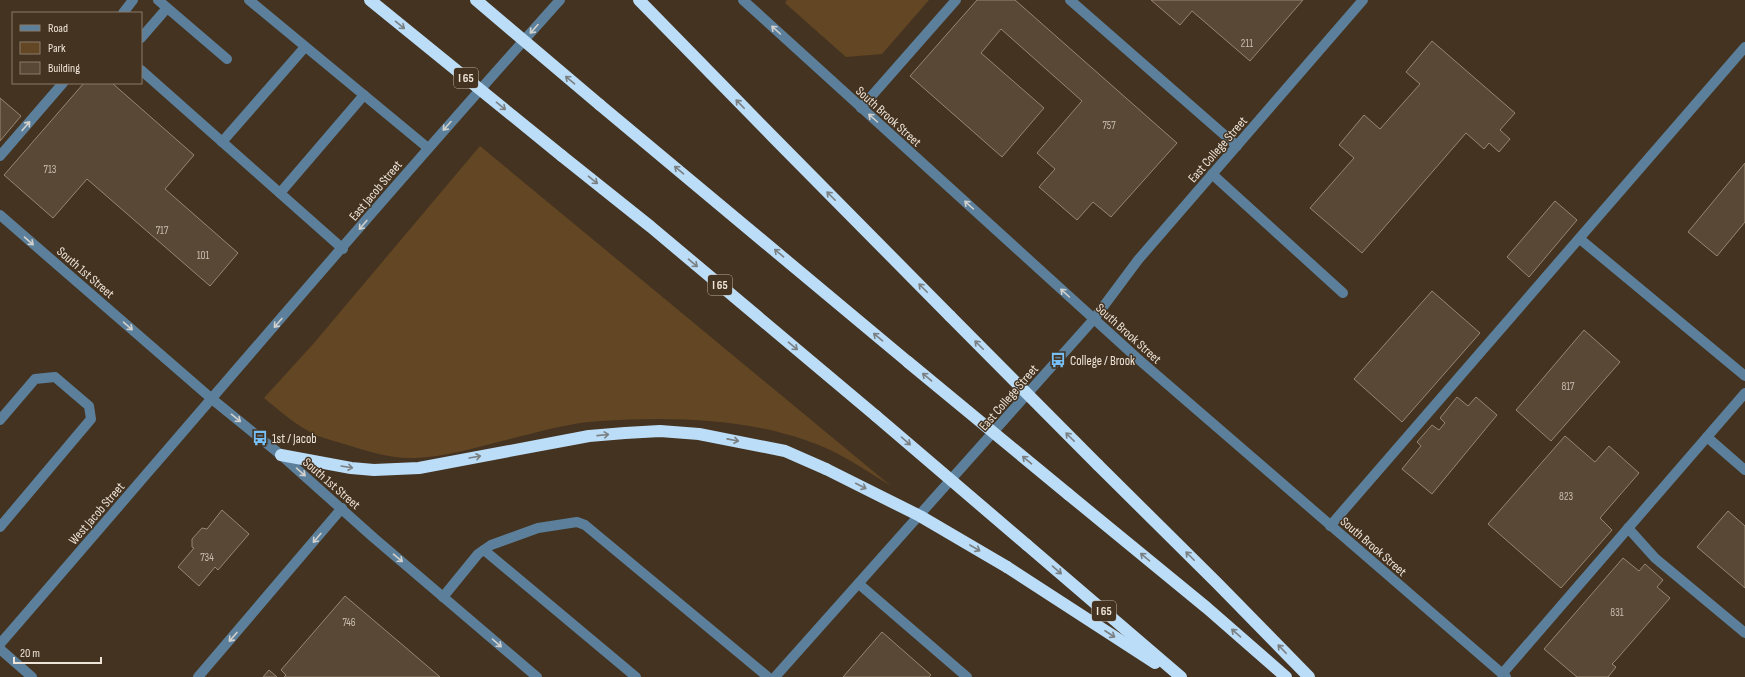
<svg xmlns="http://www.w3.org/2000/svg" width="1745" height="677" viewBox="0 0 1745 677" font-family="'Sofia Sans Condensed',sans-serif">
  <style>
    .green { fill: #634623 }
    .building { fill: #594835; stroke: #998671 }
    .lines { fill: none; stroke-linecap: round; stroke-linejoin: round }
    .minor { stroke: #5c809b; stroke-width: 10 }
    .highway { stroke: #bbddf8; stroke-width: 12 }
    .highway-bridge { stroke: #bbddf8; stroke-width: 12 }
    .oneway { stroke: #7a7f82 }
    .oneway2 { stroke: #d1d0cc }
    .labels { text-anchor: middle; stroke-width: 3; stroke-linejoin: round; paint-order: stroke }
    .number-label { font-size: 11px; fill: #c9bdaf }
    .shield { fill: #443321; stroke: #bbafa1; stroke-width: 1 }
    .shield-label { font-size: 12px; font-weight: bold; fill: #eee4d8 }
    .street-label { font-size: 13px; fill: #eee4d8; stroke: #443321 }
    .poi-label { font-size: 13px; fill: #eee4d8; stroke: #443321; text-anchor: start }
  </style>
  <rect width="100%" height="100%" fill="#443321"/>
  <!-- green -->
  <g class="green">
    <path d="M787,0h142l-47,54 -36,3 -61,-54z"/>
    <path d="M480,146l411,340c-21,-13 -41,-27 -63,-37 -70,-31 -153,-33 -228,-28 -33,2 -65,12 -98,20 -28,7 -58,16 -87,17 -25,1 -48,-7 -71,-14 -9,-3 -18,-5 -26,-8 -20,-9 -37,-24 -54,-38l50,-55z"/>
  </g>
  <!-- building -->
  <g class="building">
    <path d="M977,0h38l162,143 -66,74 -18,-15 -16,18 -38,-33 16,-18 -18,-16 45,-52 -81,-72 -20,24 63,55 -42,49 -92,-81z"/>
    <path d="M1151,0h152l-53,61 -58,-50 -12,14z"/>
    <path d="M1432,41l83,72 -15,17 10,9 -11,13 -10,-9 -5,6 -18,-16 -104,120 -52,-45 44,-50 -15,-13 25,-30 16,14 40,-45 -14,-12z"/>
    <path d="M84,83h28l82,72 -29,34 73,64 -28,33 -123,-107 -34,39 -49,-43z"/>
    <path d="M0,98l21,18 -21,25z"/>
    <path d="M1745,163v59l-28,34 -29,-24z"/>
    <path d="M1555,201l22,19 -48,57 -22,-20z"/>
    <path d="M1432,291l48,42 -78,89 -48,-43z"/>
    <path d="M1584,330l36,32 -69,79 -35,-31z"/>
    <path d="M1457,397l11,9 8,-9 21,18 -65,79 -30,-25 19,-23 -4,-4 15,-17 7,5 6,-7 -5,-5z"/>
    <path d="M1565,436l30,26 14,-16 30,27 -39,45 12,12 -51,58 -73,-64z"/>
    <path d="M222,510l27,24 -31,36 -3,-3 -16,19 -21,-19 16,-19 -2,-1v-8l10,-11 5,1z"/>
    <path d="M1728,511l17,15v62l-48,-41z"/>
    <path d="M1623,558l16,13 6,-7 18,16 -6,7 13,11 -54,62 -4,4 4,3 -8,10h-31l-33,-28z"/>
    <path d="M345,596l60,51 35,30h-156l2,-2 -5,-5z"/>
    <path d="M882,632l49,43 -2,2h-86z"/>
    <path d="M269,670l8,7h-14z"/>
  </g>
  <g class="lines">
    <!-- minor -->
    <g class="minor">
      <path d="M158,0l69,59"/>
      <path d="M249,0l179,148"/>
      <path d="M743,0l394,358 369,319"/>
      <path d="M1070,0l167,146"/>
      <path d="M123,13l10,-13"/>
      <path d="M141,38l26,-30"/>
      <path d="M141,70l202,179"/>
      <path d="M861,108l95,-108"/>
      <path d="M222,142l83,-95"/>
      <path d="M0,156l63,-73"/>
      <path d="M1212,174l131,119"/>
      <path d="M280,193l84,-98"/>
      <path d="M0,215l212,184 69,56 93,83 163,139"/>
      <path d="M1580,239l165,137"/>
      <path d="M0,420l35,-41 20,-2 34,29 2,13 -91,108"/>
      <path d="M1707,437l38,33"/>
      <path d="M1330,526l415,-479"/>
      <path d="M1628,528l27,30 90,75"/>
      <path d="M484,550l152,127"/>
      <path d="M859,584l108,93"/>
      <path d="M443,597l35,-43 13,-9 47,-17 39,-6 8,3 183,152"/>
      <path d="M0,644c186,-215 370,-432 560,-644"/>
      <path d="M0,649l32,28"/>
      <path d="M1502,674l243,-281"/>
      <path d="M198,677l144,-169"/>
      <path d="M775,677l319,-358 44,-59 225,-260"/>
    </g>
    <!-- highway -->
    <g class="highway">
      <path d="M639,0l136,139 175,177"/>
      <path d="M600,105l308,257"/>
      <path d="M562,156l89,71 225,189"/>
      <path d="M281,455l70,13 23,2 45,-2 170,-32 36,-3 35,-2 39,3 86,17 41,18"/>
      <path d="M1098,465l119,118 92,94"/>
      <path d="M1068,494l139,114 79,69"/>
      <path d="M1027,545l154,132"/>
      <path d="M1007,567l148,96"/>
    </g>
    <!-- highway-bridge -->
    <g class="highway-bridge">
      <path d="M370,0l192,156"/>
      <path d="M476,0l124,105"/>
      <path d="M950,316l148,149"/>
      <path d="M908,362l160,132"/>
      <path d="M876,416l151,129"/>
      <path d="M826,469l94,47 87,51"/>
    </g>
  </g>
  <!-- one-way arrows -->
  <defs><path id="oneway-shaft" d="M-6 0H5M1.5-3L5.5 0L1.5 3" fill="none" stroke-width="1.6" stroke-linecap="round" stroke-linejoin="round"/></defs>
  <g class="oneway">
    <use href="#oneway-shaft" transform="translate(400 25) rotate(39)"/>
    <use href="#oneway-shaft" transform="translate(570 80) rotate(-140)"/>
    <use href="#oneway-shaft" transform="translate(740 104) rotate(-134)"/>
    <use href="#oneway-shaft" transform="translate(501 106) rotate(39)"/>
    <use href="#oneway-shaft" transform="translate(679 170) rotate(-140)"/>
    <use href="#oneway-shaft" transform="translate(593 180) rotate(39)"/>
    <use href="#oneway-shaft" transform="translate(831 196) rotate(-135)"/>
    <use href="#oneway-shaft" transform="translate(779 253) rotate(-140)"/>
    <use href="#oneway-shaft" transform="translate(693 263) rotate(40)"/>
    <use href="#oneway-shaft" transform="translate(923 288) rotate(-135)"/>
    <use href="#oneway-shaft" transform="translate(878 337) rotate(-140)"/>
    <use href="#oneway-shaft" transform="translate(979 345) rotate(-135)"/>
    <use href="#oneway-shaft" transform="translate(793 346) rotate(40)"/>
    <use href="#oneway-shaft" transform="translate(927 377) rotate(-140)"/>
    <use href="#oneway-shaft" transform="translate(603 435) rotate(-6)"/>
    <use href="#oneway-shaft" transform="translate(1070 437) rotate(-135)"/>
    <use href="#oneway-shaft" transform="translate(733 440) rotate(11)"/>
    <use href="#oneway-shaft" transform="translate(906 441) rotate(41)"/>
    <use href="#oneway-shaft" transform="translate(475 457) rotate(-10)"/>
    <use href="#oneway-shaft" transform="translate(1027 460) rotate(-140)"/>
    <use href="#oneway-shaft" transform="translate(347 467) rotate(9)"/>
    <use href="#oneway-shaft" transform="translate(861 486) rotate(27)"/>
    <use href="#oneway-shaft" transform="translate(975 548) rotate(30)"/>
    <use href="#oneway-shaft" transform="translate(1190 556) rotate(-135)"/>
    <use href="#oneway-shaft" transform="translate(1145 557) rotate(-140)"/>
    <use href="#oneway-shaft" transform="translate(1057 570) rotate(41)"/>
    <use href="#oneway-shaft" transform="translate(1236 633) rotate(-139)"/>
    <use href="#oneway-shaft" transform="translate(1110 634) rotate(33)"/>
    <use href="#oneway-shaft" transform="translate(1282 649) rotate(-134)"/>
  </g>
  <g class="oneway2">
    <use href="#oneway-shaft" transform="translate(534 29) rotate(132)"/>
    <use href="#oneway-shaft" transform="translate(776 30) rotate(-138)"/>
    <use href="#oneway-shaft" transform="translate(873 118) rotate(-138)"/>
    <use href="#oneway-shaft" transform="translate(26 126) rotate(-49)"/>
    <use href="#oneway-shaft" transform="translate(447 126) rotate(132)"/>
    <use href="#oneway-shaft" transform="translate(969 205) rotate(-138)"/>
    <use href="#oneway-shaft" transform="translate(363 225) rotate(130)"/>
    <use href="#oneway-shaft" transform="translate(29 241) rotate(41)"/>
    <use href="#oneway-shaft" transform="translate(1065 293) rotate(-138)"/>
    <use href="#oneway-shaft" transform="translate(278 323) rotate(131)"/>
    <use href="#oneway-shaft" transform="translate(128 326) rotate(41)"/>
    <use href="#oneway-shaft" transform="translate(236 418) rotate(39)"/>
    <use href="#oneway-shaft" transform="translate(301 472) rotate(41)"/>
    <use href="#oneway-shaft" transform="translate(317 538) rotate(130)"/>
    <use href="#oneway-shaft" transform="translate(398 558) rotate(40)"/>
    <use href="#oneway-shaft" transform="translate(233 637) rotate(131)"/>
    <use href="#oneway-shaft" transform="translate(497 643) rotate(41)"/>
  </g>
  <!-- icons -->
  <defs>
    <symbol id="bus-bare" viewBox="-9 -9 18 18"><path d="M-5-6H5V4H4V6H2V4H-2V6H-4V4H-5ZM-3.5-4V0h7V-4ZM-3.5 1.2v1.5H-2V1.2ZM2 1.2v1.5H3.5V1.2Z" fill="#76c0f7" stroke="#443321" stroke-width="2.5" paint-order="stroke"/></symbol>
  </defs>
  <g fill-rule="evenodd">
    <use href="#bus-bare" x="1047" y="349" width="22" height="22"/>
    <use href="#bus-bare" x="249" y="427" width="22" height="22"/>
  </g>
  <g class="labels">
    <!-- number labels -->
    <g class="number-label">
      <text x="1247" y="47">211</text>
      <text x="1109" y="129">757</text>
      <text x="50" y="173">713</text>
      <text x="162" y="234">717</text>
      <text x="203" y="259">101</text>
      <text x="1568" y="390">817</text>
      <text x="1566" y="500">823</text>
      <text x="207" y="561">734</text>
      <text x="1617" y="616">831</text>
      <text x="349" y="626">746</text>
    </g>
    <!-- shield labels -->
    <g class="shield">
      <rect x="454" y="68" width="24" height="20" rx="3"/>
      <rect x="708" y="275" width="24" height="20" rx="3"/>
      <rect x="1092" y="601" width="24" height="20" rx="3"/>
    </g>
    <g class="shield-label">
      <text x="466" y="82">I 65</text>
      <text x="720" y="289">I 65</text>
      <text x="1104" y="615">I 65</text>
    </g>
    <!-- street labels -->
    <g class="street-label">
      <text transform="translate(889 116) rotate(42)" y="5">South Brook Street</text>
      <text transform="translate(1217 149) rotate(-49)" y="5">East College Street</text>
      <text transform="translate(375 190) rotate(-50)" y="5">East Jacob Street</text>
      <text transform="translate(86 272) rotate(41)" y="5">South 1st Street</text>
      <text transform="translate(1129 333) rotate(42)" y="5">South Brook Street</text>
      <text transform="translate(1008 397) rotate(-49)" y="5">East College Street</text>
      <text transform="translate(332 483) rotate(41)" y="5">South 1st Street</text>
      <text transform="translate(96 513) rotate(-49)" y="5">West Jacob Street</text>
      <text transform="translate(1374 546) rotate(41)" y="5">South Brook Street</text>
    </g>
    <!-- poi labels -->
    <g class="poi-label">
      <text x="1070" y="365">College / Brook</text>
      <text x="272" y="443">1st / Jacob</text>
    </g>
  </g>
  <!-- legend -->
  <rect x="12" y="12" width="130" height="72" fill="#443321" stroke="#887a6a"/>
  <rect x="20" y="25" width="20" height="6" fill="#5c809b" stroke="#887a6a"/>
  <text x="48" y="32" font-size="12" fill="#eee4d8">Road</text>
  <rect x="20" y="42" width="20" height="12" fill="#634623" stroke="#887a6a"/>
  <text x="48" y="52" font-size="12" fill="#eee4d8">Park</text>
  <rect x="20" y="62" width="20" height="12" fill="#594835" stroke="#887a6a"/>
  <text x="48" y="72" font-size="12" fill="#eee4d8">Building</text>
  <!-- scale -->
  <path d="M14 657v6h87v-6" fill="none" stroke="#eee4d8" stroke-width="2"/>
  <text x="20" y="657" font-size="12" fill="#eee4d8" stroke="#443321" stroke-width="3" paint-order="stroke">20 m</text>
</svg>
